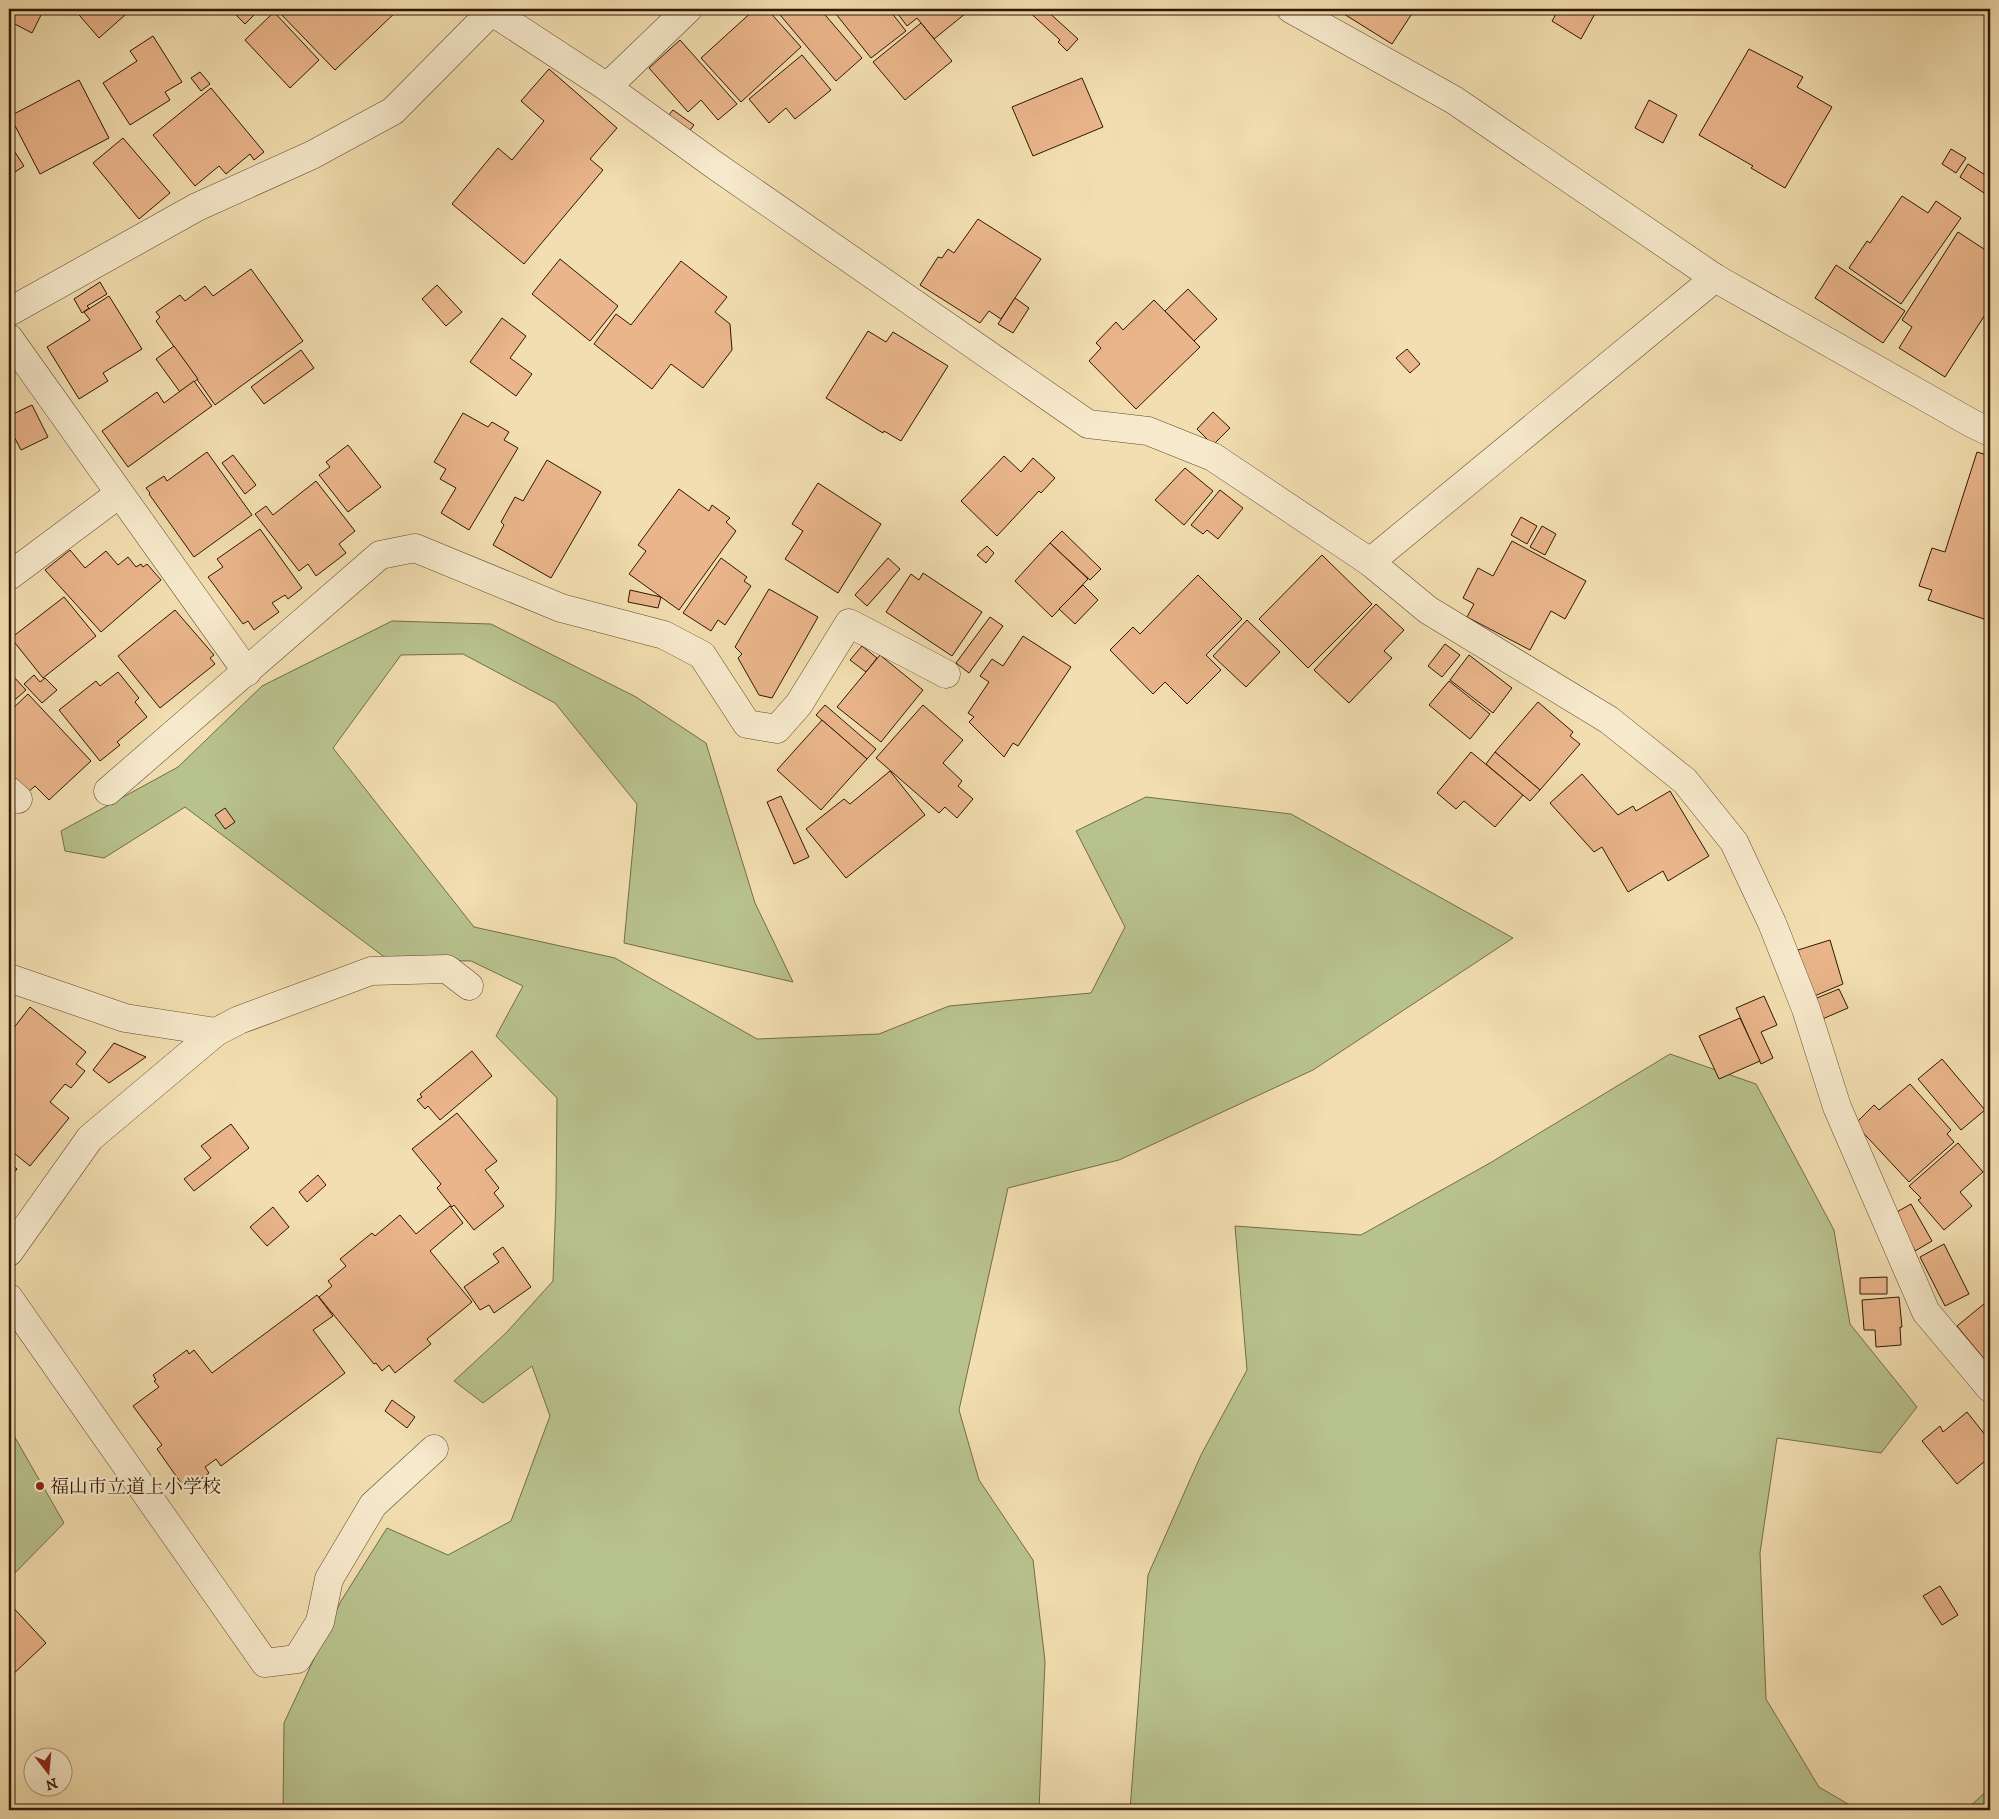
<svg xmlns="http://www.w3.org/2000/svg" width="1999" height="1819" viewBox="0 0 1999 1819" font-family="'IM FELL DW Pica','Noto Serif JP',serif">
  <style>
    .green { fill: #b8c28d; stroke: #746c48 }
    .building { fill: #eab58b; stroke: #301603 }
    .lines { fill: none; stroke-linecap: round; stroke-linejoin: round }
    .street-casing { stroke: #60482e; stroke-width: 29 }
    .street { stroke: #f7eacc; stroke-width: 28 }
    .poi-dot { fill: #8f2418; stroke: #f7eacc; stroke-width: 2 }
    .labels { text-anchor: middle; stroke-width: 4.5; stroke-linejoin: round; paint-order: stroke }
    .poi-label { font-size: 19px; fill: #301603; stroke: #f7eacc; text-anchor: start }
  </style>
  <rect width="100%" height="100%" fill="#f2deb0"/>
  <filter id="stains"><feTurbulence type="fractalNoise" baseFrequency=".004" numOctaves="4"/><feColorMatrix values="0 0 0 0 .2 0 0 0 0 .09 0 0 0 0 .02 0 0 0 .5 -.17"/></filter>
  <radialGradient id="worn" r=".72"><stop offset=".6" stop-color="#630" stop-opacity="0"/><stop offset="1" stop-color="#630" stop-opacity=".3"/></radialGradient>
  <!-- green -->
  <g class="green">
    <path d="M392,621l99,3 145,73 70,46 49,160 38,79 -169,-39 13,-139 -82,-101 -92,-49 -62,1 -68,93 141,179 141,31 142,81 122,-5 70,-28 142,-13 34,-66 -49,-96 70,-34 145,17 222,124 -200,132 -194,90 -111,28 -49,222 20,70 54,80 12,101 -6,149h-756l1,-87 57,-122 46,-73 61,27 63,-34 39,-105 -18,-50 -49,37 -29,-22 52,-48 47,-52 3,-84 1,-99 -61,-62 27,-50 -52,-25 -84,-2 -202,-152 -81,51 -39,-7 -4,-20 117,-64 84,-81z"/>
    <path d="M1670,1054l86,30 78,146 16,94 67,83 -36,46 -104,-15 -17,115 6,146 53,88 39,23h-728l18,-235 53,-120 46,-85 -12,-144 126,9 129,-72z"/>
    <path d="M9,1427l55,96 -55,56z"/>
    <path d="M1990,1788v22h-24z"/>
  </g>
  <!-- building -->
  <g class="building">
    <path d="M9,9h35l-12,24 -23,-12z"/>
    <path d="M74,9h45l6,6 -26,23z"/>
    <path d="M230,9h30l-15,15z"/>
    <path d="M276,9h123l-64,61z"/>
    <path d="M755,9h12l34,38 -60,55 -40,-44z"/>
    <path d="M775,9h45l42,49 -26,23z"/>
    <path d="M832,9h63l-4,3 15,19 -35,27z"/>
    <path d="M905,9h66l-37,30 -17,-21 -10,8 -9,-12z"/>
    <path d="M1026,9h19l33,30 -11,12 -9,-9 2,-2z"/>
    <path d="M1184,9h17l-2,5z"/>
    <path d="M1336,9h79l-23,35z"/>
    <path d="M1559,9h36l2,1 -16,29 -29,-18z"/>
    <path d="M274,12l45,48 -29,28 -45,-48z"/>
    <path d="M921,23l31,38 -47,39 -32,-38z"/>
    <path d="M153,36l29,46 -17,10 5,8 -40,25 -27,-42 34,-22 -7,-10z"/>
    <path d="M680,40l57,64 -19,16 -17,-20 -13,12 -39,-44z"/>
    <path d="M1749,49l54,28 -6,10 35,20 -47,81 -34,-20 2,-2 -54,-31z"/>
    <path d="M802,55l29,35 -36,29 -9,-11 -17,15 -20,-24z"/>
    <path d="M549,69l68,59 -27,31 13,11 -79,94 -72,-60 46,-56 14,12 32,-39 -23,-20z"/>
    <path d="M200,72l10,12 -9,7 -10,-13z"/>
    <path d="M1082,78l21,49 -70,29 -21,-49z"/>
    <path d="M79,80l30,58 -69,36 -30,-58z"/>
    <path d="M211,88l53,64 -10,8 -4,-6 -24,20 -7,-8 -24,20 -42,-51z"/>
    <path d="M1649,100l28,15 -14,28 -28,-15z"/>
    <path d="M673,110l21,15 -9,12 -22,-15z"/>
    <path d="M123,138l47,55 -31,26 -46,-56z"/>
    <path d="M9,143l15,23 -15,10z"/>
    <path d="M1951,149l15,9 -10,15 -14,-9z"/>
    <path d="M1968,164l22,14v19l-30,-20z"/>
    <path d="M1902,196l26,17 8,-12 25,17 -60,86 -52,-36 18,-27 3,2z"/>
    <path d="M978,219l63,40 -40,60 -12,-8 -9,12 -60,-38 18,-28 4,1 6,-9 6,4z"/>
    <path d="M1958,232l32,21v54l-45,70 -46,-29 13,-21 -10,-7z"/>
    <path d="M560,259l58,47 -28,35 -58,-47z"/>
    <path d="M681,261l46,36 -12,15 15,12 2,26 -29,38 -32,-24 -19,25 -58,-45 22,-30 15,11z"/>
    <path d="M1836,265l69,46 -22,32 -68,-45z"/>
    <path d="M251,269l52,72 -88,64 -59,-84 4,-4 -4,-5 24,-17 5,6 20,-15 8,10z"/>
    <path d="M100,282l7,12 -20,12 2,2 -7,5 -8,-14z"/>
    <path d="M437,285l25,27 -16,14 -24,-27z"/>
    <path d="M1188,289l29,30 -23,22 -29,-30z"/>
    <path d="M109,296l33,53 -39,24 5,8 -29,18 -32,-52 43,-27 -6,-8z"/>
    <path d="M1015,298l14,10 -16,25 -15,-9z"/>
    <path d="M1154,300l46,47 -64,62 -47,-48 12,-13 -5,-5 20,-21 7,8z"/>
    <path d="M502,318l24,18 -16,22 22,16 -16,22 -46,-34z"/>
    <path d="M868,331l18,11 7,-10 55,34 -47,75 -17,-10 -1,2 -57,-35z"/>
    <path d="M174,346l24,33 -18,13 -24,-33z"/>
    <path d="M1407,349l13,15 -10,9 -14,-15z"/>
    <path d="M301,350l13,18 -50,36 -13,-17z"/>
    <path d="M194,381l18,25 -84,61 -26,-36 55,-39 7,11z"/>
    <path d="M32,405l16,32 -27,13 -12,-23v-11z"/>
    <path d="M1213,412l17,16 -17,17 -16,-16z"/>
    <path d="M463,413l25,14 4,-5 17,10 -5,8 14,8 -49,82 -28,-17 15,-25 -16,-9 6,-10 -12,-7z"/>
    <path d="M348,445l33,42 -33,25 -29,-37 11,-8 -4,-5z"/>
    <path d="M207,452l45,63 -58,42 -45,-63 1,-1 -4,-5 18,-12 3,5z"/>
    <path d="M1977,452l13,4v165l-62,-21 4,-10 -13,-4 13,-38 13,4z"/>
    <path d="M233,455l23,30 -11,9 -23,-31z"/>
    <path d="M1004,456l17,16 12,-14 22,20 -14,15 -2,-2 -42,45 -36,-35z"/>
    <path d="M547,460l54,32 -50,86 -58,-33 11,-20 -3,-3 14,-25 8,4z"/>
    <path d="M1185,468l28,23 -29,34 -29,-25z"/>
    <path d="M316,481l39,50 -16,13 7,9 -30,23 -8,-12 -9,7 -44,-57 11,-8 7,9z"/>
    <path d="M818,483l63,41 -43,69 -53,-34 18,-28 -11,-7z"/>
    <path d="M679,489l30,22 3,-6 18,13 -4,4 10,9 -57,79 -50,-36 17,-23 -8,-6z"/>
    <path d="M1220,490l23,18 -25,31 -11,-9 -4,4 -12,-9z"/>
    <path d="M1521,517l16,9 -10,18 -16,-9z"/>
    <path d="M1542,526l14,8 -11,21 -15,-8z"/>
    <path d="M260,529l42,59 -14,11 -3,-4 -13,8 7,9 -25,18 -6,-9 -5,3 -35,-47 15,-10 -6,-8z"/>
    <path d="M1062,531l39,38 -11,11 -40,-37z"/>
    <path d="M1512,541l74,40 -21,38 -14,-8 -21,39 -63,-33 7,-13 -11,-6 15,-30 15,8z"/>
    <path d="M1050,543l38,36 -36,38 -37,-36z"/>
    <path d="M987,546l7,7 -8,10 -9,-8z"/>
    <path d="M70,550l15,18 21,-17 12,14 10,-8 8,10 5,-3 2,3 4,-3 14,16 -60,52 -56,-62z"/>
    <path d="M1322,555l50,49 -64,64 -49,-49z"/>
    <path d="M721,558l26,19 -3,4 7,5 -26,39 -7,-5 -7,11 -28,-18z"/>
    <path d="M888,558l12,11 -33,37 -12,-11z"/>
    <path d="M923,573l59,39 -30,44 -66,-44 25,-38 8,6z"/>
    <path d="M1198,575l44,44 -36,36 15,15 -34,34 -22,-22 -12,12 -43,-44 23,-23 7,7z"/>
    <path d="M1083,585l15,15 -23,24 -16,-15z"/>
    <path d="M769,589l49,28 -46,81 -13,-3 -21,-37 4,-4 -7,-7z"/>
    <path d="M630,590l31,7 -3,11 -30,-6z"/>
    <path d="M64,597l32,39 -53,42 -32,-40z"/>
    <path d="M1376,604l28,26 -20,21 8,7 -43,45 -35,-33z"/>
    <path d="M175,610l39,45 -4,3 5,6 -55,44 -42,-52z"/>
    <path d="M990,617l13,9 -34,47 -13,-10z"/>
    <path d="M1247,620l33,32 -34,35 -33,-31z"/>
    <path d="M1023,636l48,31 -53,79 -5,-3 -9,14 -35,-35 5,-5 -6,-4 21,-31 -9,-6 12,-17 11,7z"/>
    <path d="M1445,644l15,11 -18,22 -14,-11z"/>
    <path d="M862,646l15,12 -11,14 -16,-12z"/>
    <path d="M880,655l43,35 -42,52 -44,-35z"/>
    <path d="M1469,655l43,33 -19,25 -43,-33z"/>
    <path d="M118,672l21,26 -4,4 12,15 -30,25 3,3 -20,16 -41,-51 37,-29 4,5z"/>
    <path d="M34,675l6,7 5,-4 12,12 -15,13 -18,-19z"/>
    <path d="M13,676l13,14 -17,15v-25z"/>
    <path d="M1449,681l41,33 -20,25 -41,-34z"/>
    <path d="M28,694l63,67 -42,39 -14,-14 -9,8 -16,-17 3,-3 -4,-4v-58z"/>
    <path d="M1538,702l35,30 -3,4 10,8 -40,46 -45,-38z"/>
    <path d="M825,705l51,44 -9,10 -51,-44z"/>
    <path d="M923,705l40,35 -20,23 19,18 -4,5 15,13 -16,19 -12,-11 -6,6 -63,-55z"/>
    <path d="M822,720l45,39 -46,51 -44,-40z"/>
    <path d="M1471,752l52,43 -28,32 -31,-26 -8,8 -19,-16z"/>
    <path d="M1495,752l45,38 -10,11 -44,-37z"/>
    <path d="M890,771l35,44 -79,63 -40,-49 38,-30 6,5z"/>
    <path d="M1582,774l36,41 15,-9 3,5 34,-20 39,65 -41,25 -5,-10 -35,21 -26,-45 -8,5 -44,-49z"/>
    <path d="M781,796l28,61 -15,7 -27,-62z"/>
    <path d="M225,808l10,14 -10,7 -10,-14z"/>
    <path d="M1830,940l13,44 -31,13 -14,-47z"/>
    <path d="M1839,989l9,19 -28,12 -8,-20z"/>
    <path d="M1764,996l13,29 -16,7 12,26 -12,6 -25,-56z"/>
    <path d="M30,1007l56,45 -10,12 9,7 -14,17 -6,-4 -15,18 19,16 -39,48 -21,-17v-115z"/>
    <path d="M1740,1018l20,43 -41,18 -20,-43z"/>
    <path d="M114,1043l32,14 -37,26 -16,-13z"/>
    <path d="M472,1051l20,25 -52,44 -12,-14 -3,3 -8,-9 5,-3 -2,-3z"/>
    <path d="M1942,1059l43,51 -24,20 -43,-51z"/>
    <path d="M1910,1084l41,46 -4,4 7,8 -45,40 -54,-58 19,-19 5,5z"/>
    <path d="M457,1113l40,48 -12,9 14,18 -5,5 10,13 -30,24 -20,-25 -2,2 -15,-19 4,-4 -29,-35z"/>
    <path d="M231,1124l18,24 -55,43 -10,-12 27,-21 -10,-12z"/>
    <path d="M1958,1143l25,29 -23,20 12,14 -28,24 -26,-30 3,-2 -12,-12z"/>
    <path d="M9,1163l8,6 -8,10z"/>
    <path d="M318,1175l8,10 -19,17 -8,-10z"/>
    <path d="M1911,1204l21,37 -17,10 -20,-38z"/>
    <path d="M450,1206l13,17 -33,28 42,51 -45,37 4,5 -36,29 -6,-8 -7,6 -6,-8 -2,1 -55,-67 13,-11 -4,-5 18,-15 -6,-7 32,-26 3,3 25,-21 16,19z"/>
    <path d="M273,1207l16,20 -22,19 -17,-19z"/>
    <path d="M1944,1244l25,50 -24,12 -25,-49z"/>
    <path d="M503,1247l28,40 -37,26 -5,-8 -9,5 -16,-23 35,-25 -6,-8z"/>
    <path d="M1887,1277v17h-27v-16z"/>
    <path d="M317,1295l16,21 -20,14 32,43 -124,93 -5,-7 -11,8 4,6 -23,17 -29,-41 5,-4 -29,-39 26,-19 -5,-6 2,-1 -3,-5 34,-25 2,4 5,-4 18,23z"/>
    <path d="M1899,1297l3,30h-2l1,18 -25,2 -1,-17h-11l-2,-30z"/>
    <path d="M1990,1299v67l-33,-40z"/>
    <path d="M392,1400l23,17 -8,11 -22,-17z"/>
    <path d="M1967,1412l23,29v16l-33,27 -35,-43 18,-15 3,6z"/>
    <path d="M1940,1586l18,29 -16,10 -19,-29z"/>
    <path d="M9,1603l37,40 -37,35z"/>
  </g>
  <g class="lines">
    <defs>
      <g id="street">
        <path d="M488,9l119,78 106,77 375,260 60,7 65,26 157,105 58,48 181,110 76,61 49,61 38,81 34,86 31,98 89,205 64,76"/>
        <path d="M1291,9l163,91 261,178 258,146 17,8"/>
        <path d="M607,87l81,-78"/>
        <path d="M9,312l188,-105 115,-52 81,-44 98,-99"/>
        <path d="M9,338l238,334"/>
        <path d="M1370,562l345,-284"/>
        <path d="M9,576l110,-82"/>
        <path d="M9,791l9,8"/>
        <path d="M108,791l272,-236 35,-7 146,60 103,27 38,20 45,69 30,5 22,-25 50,-81 97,51"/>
        <path d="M9,978l116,40 91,14 -126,106 -81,114"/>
        <path d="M216,1032l23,-12 132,-49 76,-2 22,17"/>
        <path d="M9,1298l256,365 32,-4 23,-37 9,-43 44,-74 61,-56"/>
      </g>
    </defs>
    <!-- street casing -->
    <use href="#street" class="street-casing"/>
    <!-- street -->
    <use href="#street" class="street"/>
  </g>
  <!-- markers -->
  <circle class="poi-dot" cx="40" cy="1486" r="5"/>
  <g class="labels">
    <!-- poi labels -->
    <g class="poi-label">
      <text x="50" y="1493">福山市立道上小学校</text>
    </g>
  </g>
  <!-- margin -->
  <rect width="1999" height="1819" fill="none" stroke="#f2deb0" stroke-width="30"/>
  <rect x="10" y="10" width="1979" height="1799" fill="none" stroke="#301603" stroke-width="2.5"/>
  <rect x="15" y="15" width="1969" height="1789" fill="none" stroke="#301603"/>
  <!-- north arrow -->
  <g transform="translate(48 1772) rotate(164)"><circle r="24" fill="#f7eacc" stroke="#a7957c"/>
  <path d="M0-4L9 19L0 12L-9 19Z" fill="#8f2418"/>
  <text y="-8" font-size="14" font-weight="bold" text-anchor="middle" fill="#301603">N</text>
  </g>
  <rect width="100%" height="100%" filter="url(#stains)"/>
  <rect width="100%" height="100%" fill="url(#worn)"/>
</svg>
